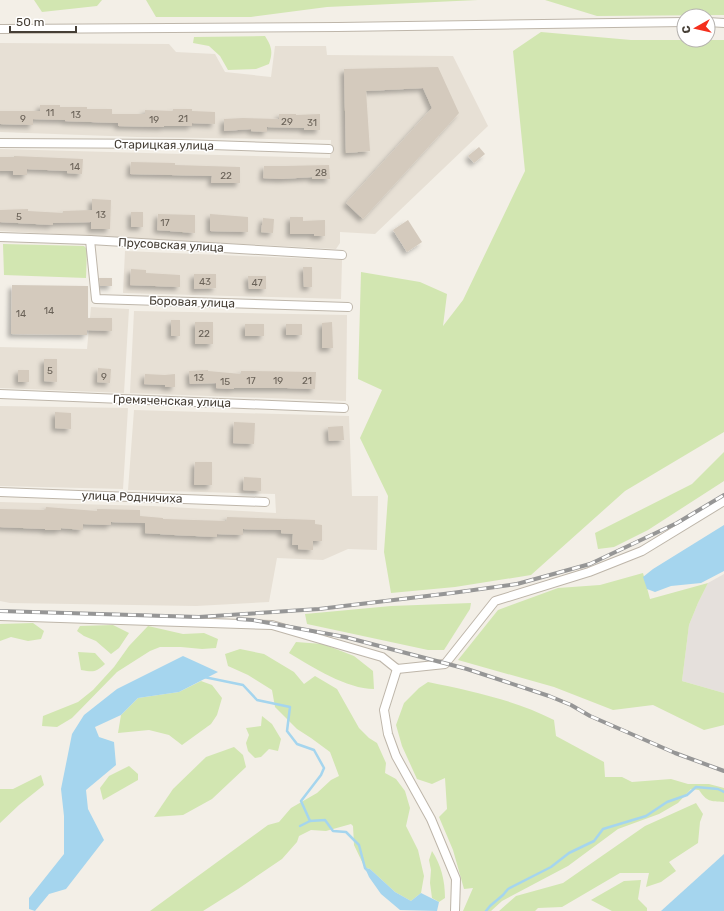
<svg xmlns="http://www.w3.org/2000/svg" width="724" height="911" viewBox="0 0 724 911" font-family="Rubik,sans-serif">
  <style>
    .residential { fill: #e7e0d5 }
    .industrial { fill: #e5e0dc }
    .green { fill: #d2e6b1 }
    .water { fill: #a5d5ee }
    .lines { fill: none; stroke-linecap: round; stroke-linejoin: round }
    .stream { stroke: #a5d5ee; stroke-width: 2.5 }
    .building { fill: #d4cabd; filter: url(#shadow) }
    .minor-casing { stroke: #beb6aa; stroke-width: 10 }
    .minor { stroke: #fff; stroke-width: 8 }
    .rail-casing { stroke: #969696; stroke-width: 4 }
    .rail { stroke: #fff; stroke-width: 2.5; stroke-dasharray: 8; stroke-linecap: butt }
    .labels { text-anchor: middle; stroke-width: 3; stroke-linejoin: round; paint-order: stroke }
    .number-label { font-size: 10px; fill: #6a6258 }
    .street-label { font-size: 12px; fill: #463f36; stroke: #fff }
  </style>
  <defs>
    <filter id="shadow"><feDropShadow dx="-3.5" dy="3.5" stdDeviation="2" flood-color="#0004"/></filter>
  </defs>
  <rect width="100%" height="100%" fill="#f3efe7"/>
  <!-- residential -->
  <g class="residential">
    <path d="M0,43l169,1 7,8 39,2 10,18 46,5 4,-31h51l1,9 126,1 35,70 -113,108 -35,-2v11l-4,6 -336,-18v-82l330,9 1,-18 -194,-3 -137,-5z"/>
    <path d="M125,251l217,9 -1,39 -218,-6z"/>
    <path d="M91,307l38,2 -5,84 -124,-5v-41l87,2z"/>
    <path d="M134,311l213,4 -1,86 -216,-8z"/>
    <path d="M0,406l128,2 -5,81 -123,-3z"/>
    <path d="M134,410l215,6 3,80h26l-1,54 -29,-1 -25,11 -46,-2 -8,44 -73,4 -186,-3 -10,-2v-99l153,4 123,7 -1,-19 -147,-4z"/>
  </g>
  <!-- industrial -->
  <path class="industrial" d="M724,574v119l-42,-12 7,-56 9,-22 10,-20z"/>
  <!-- green -->
  <g class="green">
    <path d="M34,0h68l-5,6 -55,6z"/>
    <path d="M146,0h332l-151,7 -76,10h-95z"/>
    <path d="M545,0h179v15l-127,1z"/>
    <path d="M541,32l90,8h93v392l-99,59 -94,84 -76,12 -64,6 -7,-41 4,-56 -28,-58 22,-48 -24,-11 3,-107 59,10 27,12 -4,32 20,-26 62,-129 -12,-120z"/>
    <path d="M265,36c7,11 8,16 4,28l-13,5 -28,1 -8,-14 -11,-10 -16,-3 1,-6z"/>
    <path d="M3,244l81,2 3,3 -1,29 -82,-3z"/>
    <path d="M724,452v29l-76,49 -34,17 -16,2 -3,-16 97,-49z"/>
    <path d="M643,573l7,26 58,-16 -10,20 -9,22 -7,56 42,12v32l-20,5 -51,-25 -40,5 -59,-23 -96,-27 40,-50 60,-22 42,-3z"/>
    <path d="M471,603l-1,6 -26,41h-16l-121,-26 -2,-10 86,-8z"/>
    <path d="M33,623l11,8 -3,8 -13,2 -17,-4 -11,4v-17z"/>
    <path d="M113,625l16,8 -10,15 -8,6 -15,-13 -12,-5 -7,-5 3,-5z"/>
    <path d="M148,626l35,8 21,-1 14,6 -2,9 -14,1 -21,-2h-21l-10,4 -33,21 -45,46 -15,9 -15,-1 1,-10 35,-14 15,-12 21,-23 15,-21z"/>
    <path d="M296,642l27,2 31,12 19,15 1,18c-27,0 -62,-22 -85,-36z"/>
    <path d="M240,649l24,5 30,18 10,12 11,-8 22,13 22,39 10,10 8,5 9,20 -1,10 11,6 9,12 5,17 -4,18 12,24 6,26 -3,17 -10,8 -16,-9 -25,-23 -5,-1 -11,-23 -1,-19 -2,-2 -25,7 -15,-1 -12,6 -2,6 -15,17 -44,30 -35,22h-53l118,-86 11,-3 12,-14 26,-15 14,-13 8,-4 -9,-24 -19,-14 -14,-9 -22,-22 -3,-17 -24,-15 -20,-9 -3,-12z"/>
    <path d="M78,652l17,1 10,11c-10,9 -12,8 -24,6z"/>
    <path d="M201,681l11,4 10,13 -5,17 -6,9 -29,21 -13,-10 -20,-5 -31,3 3,-18 17,-17 41,-6z"/>
    <path d="M428,682c43,9 87,18 126,38l2,16 48,26 1,15h17l10,5 39,-3 17,5h21l15,4v14c-14,-1 -17,0 -25,-12l-8,-1 -13,14 -19,11 -41,15 -50,37 -66,35 -11,10h-28l10,-23 -9,1 -11,-39 -14,-33 8,-8 -2,-31 -13,6 -15,-5 -15,-33 -6,-21 8,-22 15,-15z"/>
    <path d="M262,716l10,8 9,15 -3,12 -9,-2 -8,8 -6,1 -7,-7 -2,-8 3,-8 -3,-7 15,-2z"/>
    <path d="M234,747l9,8 3,12 -34,32 -29,16 -29,2 19,-28 33,-32z"/>
    <path d="M129,766l9,8v6l-35,20 -3,-12 9,-12z"/>
    <path d="M41,775l3,10 -25,20 -19,18v-34h13z"/>
    <path d="M696,803l7,11 -3,8 -2,21 -29,19 7,9 -15,11 -15,5 3,-14h-29l-58,34 -24,1 -3,3h-36l17,-15 47,-13 82,-57z"/>
    <path d="M432,851c9,14 13,29 13,47l-6,4 -7,-4 -2,-15 1,-13 -2,-10z"/>
    <path d="M641,880l-3,19 9,9v3h-35l-21,-11 33,-19z"/>
  </g>
  <!-- water -->
  <g class="water">
    <path d="M724,525v46l-23,12 -30,3 -16,6 -8,-3 -4,-12 10,-8z"/>
    <path d="M183,656l35,16 -39,20 -41,6 -17,17 -26,12 4,10 15,5 2,23 -30,25 2,19 16,31 -38,49 -17,5 -14,17 -6,-2v-11l35,-44v-38l-3,-27 11,-55 12,-19 33,-26z"/>
    <path d="M724,854v57h-63z"/>
    <path d="M365,868l5,1 25,23 16,9 10,-8 18,9 -2,9 -37,-1 -19,-16 -12,-17z"/>
  </g>
  <g class="lines">
    <!-- stream -->
    <g class="stream">
      <path d="M204,677l39,8 14,15 33,7 -3,24 10,13 17,6 10,18 -3,7 -20,26 9,20 15,-1 8,11 13,1 13,13 6,23 2,2"/>
      <path d="M300,826l10,-5"/>
      <path d="M486,911l4,-5 13,-11 5,-6 43,-22 18,-14 25,-12 9,-12 43,-13 21,-14 20,-7 9,-8 22,2 6,3"/>
    </g>
  </g>
  <!-- building -->
  <g class="building">
    <path d="M438,67l21,46 -96,106 -17,-16 86,-95 -9,-20 -57,3 4,60 -24,2 -2,-84z"/>
    <path d="M40,105h20v2h27v2h25v5h33v-4l28,1v-2h19v2l23,1v12l-23,-1v3h-28v1l-46,-1v-3l-53,-2v-1l-32,-1v6l-33,-1v-13h40z"/>
    <path d="M279,114h17v1l24,-1v16h-16v-2l-37,-1v5l-16,-1v-2l-27,2v-12l19,-1 36,1z"/>
    <path d="M479,147l6,7 -11,9 -6,-7z"/>
    <path d="M14,156l69,3 -1,15 -15,-1v-2l-40,-2v6h-14v-4h-13v-14h14z"/>
    <path d="M131,162l44,1v2l65,2v16h-29l1,-7 -82,-2z"/>
    <path d="M329,165l1,14h-18v-2l-31,2 -18,-1 1,-12h20z"/>
    <path d="M92,199l19,1 -1,29h-19v-7l-38,1v2l-53,-3v-12l28,-1v2l35,2v-2l29,-1z"/>
    <rect x="131" y="212" width="12" height="15"/>
    <path d="M158,214l37,1v18l-38,-3z"/>
    <path d="M210,214l38,3v15l-38,-1z"/>
    <path d="M290,217h13v4l22,-1v16h-11v-2h-24z"/>
    <path d="M263,218l11,1 -1,14 -12,-1z"/>
    <path d="M408,220l14,22 -15,10 -14,-22z"/>
    <path d="M303,267h9v20h-8z"/>
    <path d="M131,269l15,1v3l34,2v12l-50,-2z"/>
    <path d="M194,274h22v14l-22,1z"/>
    <path d="M248,276h18v13h-17z"/>
    <path d="M99,278h13v8h-12z"/>
    <path d="M12,285l76,1v32h24v13l-25,-1v5l-76,-1z"/>
    <rect x="171" y="320" width="9" height="16"/>
    <rect x="195" y="322" width="18" height="22"/>
    <path d="M332,322l1,26h-11v-25z"/>
    <rect x="245" y="324" width="19" height="12"/>
    <rect x="286" y="324" width="16" height="11"/>
    <path d="M44,359h13v23l-13,-1z"/>
    <path d="M98,368l13,1 -1,14 -13,-1z"/>
    <rect x="18" y="370" width="11" height="12"/>
    <path d="M208,370v1l33,3v-3l75,1 -1,17 -28,-1h-53v1l-18,-1v-5l-26,1 -1,-13z"/>
    <path d="M145,374l20,1 10,-1v13h-10v-2l-21,-1z"/>
    <path d="M55,412l16,1v16l-16,-1z"/>
    <path d="M234,422l21,1 -1,21 -21,-1z"/>
    <path d="M343,426l1,14 -15,1 -1,-14z"/>
    <path d="M195,462h17v23h-18z"/>
    <path d="M244,477l17,1v13l-18,-1z"/>
    <path d="M46,507l51,4v-2l43,1v6l23,2v1l63,2 1,-4 88,3v4l7,1v16h-9v9l-15,-1v-4h-6l1,-11 -12,-1v-3l-38,-1v6l-26,-1v3l-43,-2 -29,-2v-10l-34,-1v3l-28,-1v6l-22,-2v2h-16v-1l-45,-2v-18l45,1z"/>
  </g>
  <g class="lines">
    <defs>
      <g id="minor">
        <path d="M708,22l16,1"/>
        <path d="M0,29l338,-2 346,-5"/>
        <path d="M0,143l181,1 148,5"/>
        <path d="M0,237l90,3 252,15"/>
        <path d="M90,240l6,59 252,8"/>
        <path d="M0,394l344,14"/>
        <path d="M0,492l265,10"/>
        <path d="M0,616l272,9 110,32 15,12 48,-5 50,-63 94,-29 53,-21 82,-50"/>
        <path d="M397,669l-13,41 4,24 8,22 35,63 25,60 -1,32"/>
      </g>
    </defs>
    <!-- minor casing -->
    <use href="#minor" class="minor-casing"/>
    <!-- minor -->
    <use href="#minor" class="minor"/>
    <defs>
      <g id="rail">
        <path d="M0,611l199,6 120,-8 133,-16 65,-9 73,-20 87,-41 47,-28"/>
        <path d="M238,619l15,1 92,17 122,32 82,27 22,9 19,11 85,37 49,18"/>
      </g>
    </defs>
    <!-- rail casing -->
    <use href="#rail" class="rail-casing"/>
    <!-- rail -->
    <use href="#rail" class="rail"/>
  </g>
  <g class="labels">
    <!-- number labels -->
    <g class="number-label">
      <text x="50" y="116">11</text>
      <text x="76" y="118">13</text>
      <text x="23" y="122">9</text>
      <text x="183" y="122">21</text>
      <text x="154" y="123">19</text>
      <text x="287" y="125">29</text>
      <text x="312" y="126">31</text>
      <text x="75" y="170">14</text>
      <text x="321" y="176">28</text>
      <text x="226" y="179">22</text>
      <text x="101" y="218">13</text>
      <text x="19" y="220">5</text>
      <text x="165" y="226">17</text>
      <text x="205" y="285">43</text>
      <text x="257" y="286">47</text>
      <text x="49" y="314">14</text>
      <text x="21" y="317">14</text>
      <text x="204" y="337">22</text>
      <text x="50" y="374">5</text>
      <text x="104" y="380">9</text>
      <text x="199" y="381">13</text>
      <text x="251" y="384">17</text>
      <text x="278" y="384">19</text>
      <text x="307" y="384">21</text>
      <text x="225" y="385">15</text>
    </g>
    <!-- street labels -->
    <g class="street-label">
      <text transform="translate(164 145) rotate(1)" y="4">Старицкая улица</text>
      <text transform="translate(171 245) rotate(3)" y="4">Прусовская улица</text>
      <text transform="translate(192 302) rotate(2)" y="4">Боровая улица</text>
      <text transform="translate(172 401) rotate(2)" y="4">Гремяченская улица</text>
      <text transform="translate(132 497) rotate(2)" y="4">улица Родничиха</text>
    </g>
  </g>
  <!-- north arrow -->
  <g transform="translate(696 28) rotate(262)"><circle r="19" fill="#ffffff" stroke="#b5b2af"/>
  <path d="M0-3L7 15L0 10L-7 15Z" fill="#f42f1d"/>
  <text y="-6" font-size="11" font-weight="bold" text-anchor="middle" fill="#463f36">С</text>
  </g>
  <!-- scale -->
  <path d="M10 26v6h66v-6" fill="none" stroke="#463f36" stroke-width="2"/>
  <text x="16" y="26" font-size="12" fill="#463f36" stroke="#ffffff" stroke-width="3" paint-order="stroke">50 m</text>
</svg>
